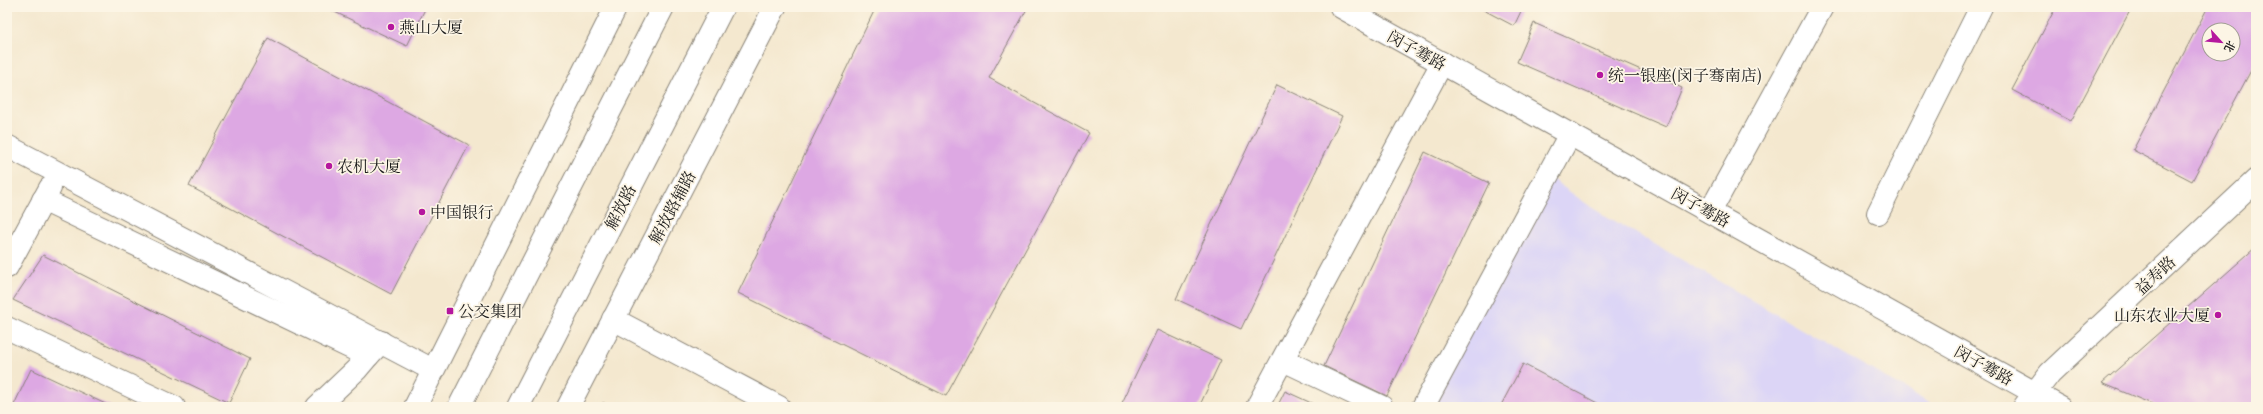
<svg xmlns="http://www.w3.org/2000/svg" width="2263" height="414" viewBox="0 0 2263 414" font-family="Vollkorn,'Noto Serif SC',serif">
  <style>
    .built { fill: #dcd5f6 }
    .building { fill: #dda8e3; fill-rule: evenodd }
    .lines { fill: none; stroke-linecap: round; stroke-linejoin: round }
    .minor-casing { stroke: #888276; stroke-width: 24 }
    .major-casing { stroke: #888276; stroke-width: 24 }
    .path { stroke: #888276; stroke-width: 2.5; stroke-dasharray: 1 3; stroke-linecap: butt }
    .minor { stroke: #fff; stroke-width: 22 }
    .major { stroke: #fff; stroke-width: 22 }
    .poi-dot { fill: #b5179e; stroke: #fcf5e5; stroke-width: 1.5 }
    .labels { text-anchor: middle; stroke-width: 3.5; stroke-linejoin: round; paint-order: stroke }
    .poi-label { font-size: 16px; fill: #1c1c1c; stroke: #fcf5e5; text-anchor: start }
    .street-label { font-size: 16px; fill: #1c1c1c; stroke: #fcf5e5 }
  </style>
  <rect width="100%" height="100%" fill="#fcf5e5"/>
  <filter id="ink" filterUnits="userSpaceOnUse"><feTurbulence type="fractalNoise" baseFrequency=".025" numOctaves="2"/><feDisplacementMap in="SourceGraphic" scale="8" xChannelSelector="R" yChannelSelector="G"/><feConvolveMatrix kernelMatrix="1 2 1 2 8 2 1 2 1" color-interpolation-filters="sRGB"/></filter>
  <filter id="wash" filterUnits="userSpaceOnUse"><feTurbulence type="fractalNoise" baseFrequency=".012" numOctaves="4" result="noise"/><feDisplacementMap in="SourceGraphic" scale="16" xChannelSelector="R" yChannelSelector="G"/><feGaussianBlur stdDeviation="0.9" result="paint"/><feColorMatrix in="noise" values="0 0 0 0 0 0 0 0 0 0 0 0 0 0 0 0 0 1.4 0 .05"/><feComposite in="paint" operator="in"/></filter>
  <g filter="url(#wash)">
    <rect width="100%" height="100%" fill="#f4e8cf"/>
    <!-- built -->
    <path class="built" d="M1549,177l45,32 342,198h-507z"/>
    <g id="blocks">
      <!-- building -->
      <g class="building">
        <path d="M324,7h102l-19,39z"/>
        <path d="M876,7h152l-39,71 100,55 -143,263 -208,-103z"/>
        <path d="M1478,7h45l-9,19z"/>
        <path d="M2056,7h76l-61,114 -59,-31z"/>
        <path d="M2208,7h48v54l-64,120 -59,-31zM2209,30h24v24h-24z"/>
        <path d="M1534,23l148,65 -16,39 -149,-65z"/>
        <path d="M268,38l201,107 -78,149 -202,-108z"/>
        <path d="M1277,85l65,31 -101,213 -65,-30z"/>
        <path d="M1425,152l64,31 -102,213 -63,-30z"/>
        <path d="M2256,247v160h-97l-57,-24z"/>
        <path d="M43,255l207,104 -21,44 -216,-103z"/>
        <path d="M1157,330l64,30 -22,47h-79z"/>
        <path d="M1523,364l82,43h-105z"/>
        <path d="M31,369l81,38h-99z"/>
        <path d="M1285,391l35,16h-43z"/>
      </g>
    </g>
  </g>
  <g filter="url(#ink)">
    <use href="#blocks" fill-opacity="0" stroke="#888276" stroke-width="1"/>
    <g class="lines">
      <defs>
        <g id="minor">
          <path d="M1341,7l719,400"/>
          <path d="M7,146l426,224"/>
          <path d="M43,200l325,156 13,-14"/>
          <path d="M1710,212l112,-205"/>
          <path d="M1878,213l103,-206"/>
          <path d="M7,267l43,-79"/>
          <path d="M613,319l166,88"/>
          <path d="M7,328l167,79"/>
          <path d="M1283,360l99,47"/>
          <path d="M317,407l40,-38 11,-13"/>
          <path d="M415,407l201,-400"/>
          <path d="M568,407l207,-400"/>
          <path d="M1257,407l185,-344"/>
          <path d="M1423,407l147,-273"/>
          <path d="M2024,407l26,-34 206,-193"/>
        </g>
        <g id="major">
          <path d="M459,407l204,-400"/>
          <path d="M518,407l205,-400"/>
        </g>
      </defs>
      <!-- minor casing -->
      <use href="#minor" class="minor-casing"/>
      <!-- major casing -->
      <use href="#major" class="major-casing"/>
      <!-- path -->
      <path class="path" d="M602,407l3,-7"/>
      <!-- minor -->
      <use href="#minor" class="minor"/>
      <!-- major -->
      <use href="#major" class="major"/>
    </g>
  </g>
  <!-- markers -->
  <g class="poi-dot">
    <circle cx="391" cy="27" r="4"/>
    <circle cx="1600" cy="75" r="4"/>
    <circle cx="329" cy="166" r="4"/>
    <circle cx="422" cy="212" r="4"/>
    <rect x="446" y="307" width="8" height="8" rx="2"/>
    <circle cx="2218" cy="315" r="4"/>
  </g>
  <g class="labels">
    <!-- poi labels -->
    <g class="poi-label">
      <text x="399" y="33">燕山大厦</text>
      <text x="1608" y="81">统一银座(闵子骞南店)</text>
      <text x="337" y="172">农机大厦</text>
      <text x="430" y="218">中国银行</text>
      <text x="458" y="317">公交集团</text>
      <text x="2210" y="321" text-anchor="end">山东农业大厦</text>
    </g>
    <!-- street labels -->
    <g class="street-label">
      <text transform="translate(1417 50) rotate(29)" y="6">闵子骞路</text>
      <text transform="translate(620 207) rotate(-63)" y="6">解放路</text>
      <text transform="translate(672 207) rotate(-62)" y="6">解放路辅路</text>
      <text transform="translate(1701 207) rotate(29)" y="6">闵子骞路</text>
      <text transform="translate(2155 275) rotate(-43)" y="6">益寿路</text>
      <text transform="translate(1984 365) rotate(29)" y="6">闵子骞路</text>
    </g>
  </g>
  <!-- margin -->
  <rect width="2263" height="414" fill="none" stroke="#fcf5e5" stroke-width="24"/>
  <!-- north arrow -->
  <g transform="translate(2221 42) rotate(117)"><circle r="19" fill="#fcf5e5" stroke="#a29e95"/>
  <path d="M0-3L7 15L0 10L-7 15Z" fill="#b5179e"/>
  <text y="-6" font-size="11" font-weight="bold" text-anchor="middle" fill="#1c1c1c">北</text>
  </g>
</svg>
